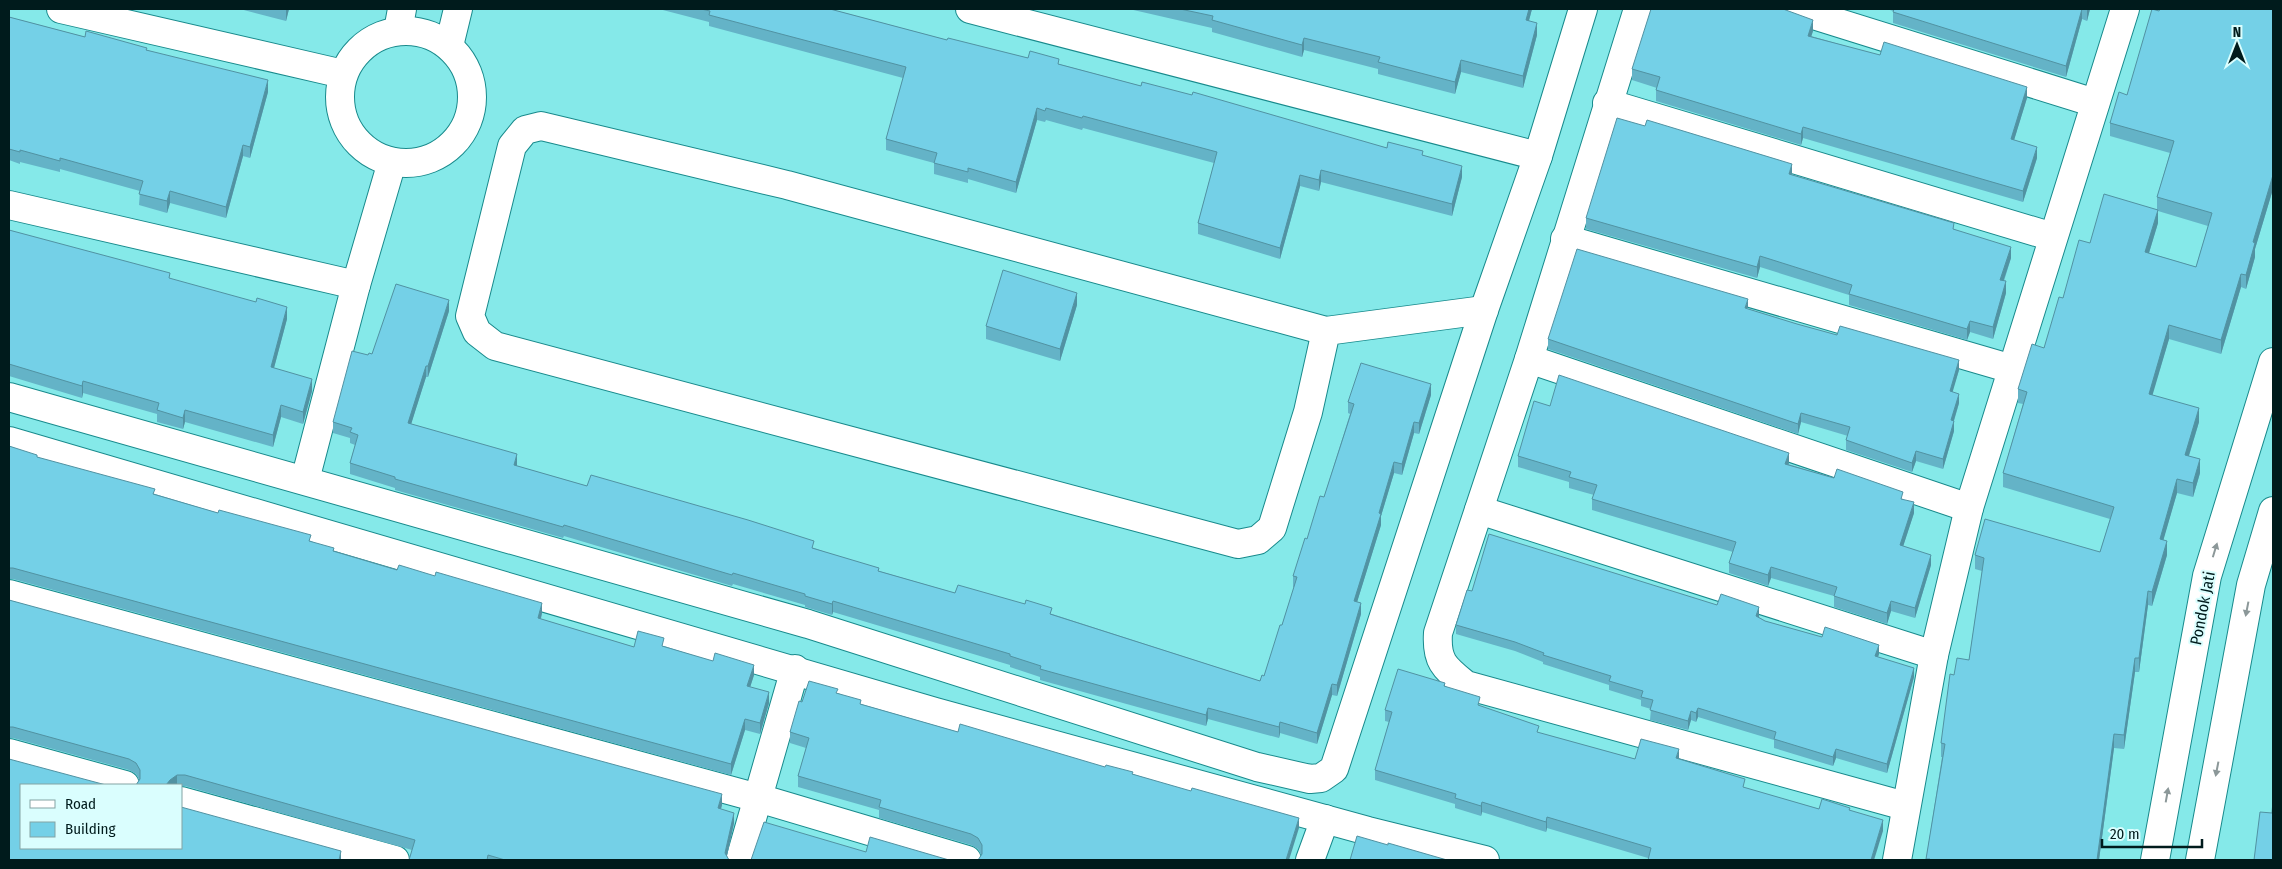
<svg xmlns="http://www.w3.org/2000/svg" width="2282" height="869" viewBox="0 0 2282 869" font-family="'Fira Sans Condensed',sans-serif">
  <style>
    .lines { fill: none; stroke-linecap: round; stroke-linejoin: round }
    .minor-casing { stroke: #188a8c; stroke-width: 30 }
    .minor { stroke: #fff; stroke-width: 28 }
    .wall { fill: #64b3c7; fill-rule: evenodd }
    .shaded-wall { fill: #5192a2 }
    .building { fill: #74d0e7; stroke: #5192a2 }
    .oneway { fill: #8c9899 }
    .labels { text-anchor: middle; stroke-width: 4; stroke-linejoin: round; paint-order: stroke }
    .street-label { font-size: 16px; fill: #001b1c; stroke: #dafefe }
  </style>
  <rect width="100%" height="100%" fill="#85e9e9"/>
  <g class="lines">
    <defs>
      <g id="minor">
        <path d="M61,9l282,65"/>
        <path d="M970,9l568,147"/>
        <path d="M1638,9l-109,350 -91,274c-2,29 7,35 28,52l439,121"/>
        <path d="M1794,9l301,94"/>
        <path d="M398,31l4,-22"/>
        <circle cx="406" cy="97" r="66"/>
        <path d="M449,46l9,-37"/>
        <path d="M1607,103l446,134"/>
        <path d="M9,205l347,80"/>
        <path d="M1565,239l447,130"/>
        <path d="M1326,331l-18,81 -36,116 -14,12 -20,4 -743,-198 -18,-14 -7,-16 42,-170 13,-16 16,-4 246,59 539,146 158,-21"/>
        <path d="M1529,359l440,149"/>
        <path d="M9,397l799,227 449,143 53,12 11,-1 13,-9 150,-459 54,-154 45,-147"/>
        <path d="M9,441l926,271 433,119 117,29"/>
        <path d="M305,480l51,-195 36,-123"/>
        <path d="M1479,510l455,145"/>
        <path d="M9,594l749,204 209,62"/>
        <path d="M9,753l116,32"/>
        <path d="M181,801l214,59"/>
        <path d="M740,860l55,-191"/>
        <path d="M1310,860l15,-41"/>
        <path d="M1897,860l37,-205 35,-147 156,-499"/>
        <path d="M2155,860l52,-284 66,-214"/>
        <path d="M2200,860l51,-275 22,-74"/>
      </g>
    </defs>
    <!-- minor casing -->
    <use href="#minor" class="minor-casing"/>
    <!-- minor -->
    <use href="#minor" class="minor"/>
  </g>
  <!-- wall -->
  <g class="wall">
    <path d="M240,9h49l-3,12z"/>
    <path d="M659,9h171l117,31 81,18 31,6 82,22 246,62 36,7 39,22 -10,39 -131,-34 -2,9 -19,-5 -20,73 -82,-25v-11l16,-60 -131,-35 -1,2 -36,-10 -1,2 -8,-2 -21,73 -48,-14v4l-34,-9v-11l-48,-13v-11l17,-61 -194,-52v-4z"/>
    <path d="M1129,9h403l-3,11 8,15 -14,53 -62,-16 -6,22 -77,-20v-5l-74,-19 -2,7 -90,-25v-4z"/>
    <path d="M1887,9h203l-3,12 -5,-2 -16,58 -173,-54v-12z"/>
    <path d="M2273,9v180l-18,60v8l-9,32 -5,-2 -20,67 -52,-15 -17,56 47,27 -10,34 11,17 -7,24 -16,-4 -14,47 4,15 -15,51 -4,-1 -9,67h-4l-11,77 -10,-1 -15,112h-173l16,-103h-1v-14l13,-68 15,-15 13,-89 -7,-2v-14l125,-3 10,-33 -107,-32v-14l20,-69 -5,-1v-14l26,-41 19,-50 27,-55 67,-34v-12l13,-44 -60,-17v-13l17,-28 32,-84zM2158,211l50,15 -12,41 -47,-14 9,-30z"/>
    <path d="M9,17l76,20 62,13 121,42 -18,66 -7,-2 -17,62 -56,-15 -3,10 -28,-8 1,-14 -80,-22v3l-40,-10v2l-11,-4z"/>
    <path d="M1813,31l-2,5 216,62 -13,42 23,18 -14,44 -220,-64 -2,7 -145,-44v-11l1,-2 -25,-8v-11z"/>
    <path d="M1792,175l162,54 57,29 -7,23 2,12 -13,46 -23,-7 -3,8 -118,-35v-10l-89,-28 -3,11 -171,-49v-11z"/>
    <path d="M9,230l161,49 117,40 -13,49 38,23 -9,33 -22,-7 -8,30 -88,-25 -2,7 -26,-7v-8l-74,-21 -1,5 -73,-22z"/>
    <path d="M1077,305l-17,56 -74,-22v-13z"/>
    <path d="M1748,309l49,15 162,46 -7,22 7,11 -5,18v10l-11,38 -27,-8 -4,11 -66,-22v-10l2,-4 -47,-14 -3,12 -250,-85v-10z"/>
    <path d="M449,311l-21,66h-2l-15,47 106,42 70,20 227,62 65,23 76,22 97,21 208,67 4,-5 18,-51 12,-38h-1v-11l31,-79 26,-83 -2,-1v-11l83,-7 -12,39 -5,-1 -12,42 -8,-2 -13,43v9l-24,77 4,12 -24,82 -5,-1 -15,49 -37,-11 -1,5 -71,-19 -2,7 -166,-46v-3l-30,-10v-2l-177,-53 -1,3 -27,-8v-2l-72,-21 -1,2 -168,-50 -1,2 -168,-48v-2l-45,-14v-11l5,-18 -5,-2v-5l-17,-5v-11l35,-67 4,-1z"/>
    <path d="M1550,406l239,57 -1,1 115,35 11,14 -11,33 28,19 -16,53 -24,-7 -4,13 -53,-17v-11l-63,-18 -3,8 -39,-13v-10l4,-11 -141,-42v-11l2,-4 -25,-7v-6l-51,-15v-11z"/>
    <path d="M9,446l28,11 118,37 156,47 23,11 208,61 -1,6 93,28 30,-1 90,29 -4,12 19,16 -9,31 -15,-4 -14,45 -718,-196h-4z"/>
    <path d="M1472,591l245,14 42,11v1l6,4 114,33 -1,3 36,20 -27,96 -51,-15 -3,8 -59,-18v-8l-76,-23 -2,5 -5,-2 -3,10 -38,-10 1,-11 -10,-3v-6l-32,-10v-5l-66,-21v-2l-28,-11 -59,-17v-9z"/>
    <path d="M9,600l713,205 -1,4 13,14 -7,33 2,4h-320l3,-10 -227,-64h-4v-1h-45l3,-5 -3,-6 -7,-4 -116,-32h-4z"/>
    <path d="M1445,686l35,20 59,27 96,26h44l66,29 74,21 31,2 33,20 -235,27 -101,-30 -1,4 -64,-20 -1,4 -26,-8v-4l-80,-24v-10l14,-48 -4,-1v-11z"/>
    <path d="M838,693l23,11 97,28 175,42 166,54 -318,27 -3,-6 -7,-4 -92,-27v-8l-81,-23v-11l8,-28 -16,-5v-11l12,-30z"/>
  </g>
  <!-- shaded-wall -->
  <g class="shaded-wall">
    <path d="M286,9h3l-3,12z"/>
    <path d="M1529,9h3l-6,23v-12z"/>
    <path d="M2082,9v10l-16,58v-11z"/>
    <path d="M2087,9h3l-3,12z"/>
    <path d="M1813,20v11l-5,16v-11z"/>
    <path d="M1537,23v12l-14,53v-12z"/>
    <path d="M1304,38v12l-2,7v-12z"/>
    <path d="M1461,60v12l-6,22v-12z"/>
    <path d="M268,80v12l-18,66v-11z"/>
    <path d="M2027,87v11l-16,52v-11z"/>
    <path d="M1037,108v12l-21,73v-11z"/>
    <path d="M1803,127v11l-2,7v-11z"/>
    <path d="M243,145v11l-17,62v-11z"/>
    <path d="M2037,147v11l-14,44v-11z"/>
    <path d="M1792,164v11l-3,-1z"/>
    <path d="M1462,166v11l-10,39v-12z"/>
    <path d="M1321,170v12l-2,9v-11z"/>
    <path d="M1300,175v11l-20,73v-11z"/>
    <path d="M2273,175v14l-18,60v8l-9,32v-14l7,-33z"/>
    <path d="M170,191v12l-3,10v-12z"/>
    <path d="M2158,210v13l-13,43v-14z"/>
    <path d="M2011,247v11l-11,33v-11z"/>
    <path d="M1760,256v11l-3,11v-11z"/>
    <path d="M2241,274v13l-20,67v-14z"/>
    <path d="M2006,281v12l-13,46v-12z"/>
    <path d="M1077,293v12l-17,56v-12z"/>
    <path d="M1748,299v9h-3z"/>
    <path d="M449,300v11l-21,66v-11z"/>
    <path d="M287,307v12l-16,60v-12z"/>
    <path d="M1970,321v11l-3,8v-11z"/>
    <path d="M2169,325v14l-20,68v-13z"/>
    <path d="M1959,360v10l-9,31v-10z"/>
    <path d="M426,366v11l-18,57v-11z"/>
    <path d="M312,379v12l-9,33v-12z"/>
    <path d="M83,381v12l-1,5v-12z"/>
    <path d="M1431,384v11l-12,39v-11z"/>
    <path d="M1959,394v9l-8,27v-10z"/>
    <path d="M281,405v12l-8,30v-12z"/>
    <path d="M2199,408v14l-14,46v-13z"/>
    <path d="M185,410v12l-2,7v-11z"/>
    <path d="M1801,413v9l-3,12v-10z"/>
    <path d="M1954,421v10l-11,38v-10z"/>
    <path d="M1414,422v11l-12,42v-11z"/>
    <path d="M1916,451v10l-4,11v-9z"/>
    <path d="M1789,453v10l-4,11v-10z"/>
    <path d="M517,454v12l-3,10v-11z"/>
    <path d="M2200,459v14l-7,24v-14z"/>
    <path d="M1394,462v11l-13,43v9l-27,87v-11l25,-88z"/>
    <path d="M2177,479v14l-17,59v-13z"/>
    <path d="M1914,502v11l-14,43v-11z"/>
    <path d="M2167,541v14l-15,51v-14z"/>
    <path d="M1931,555v10l-16,53v-10z"/>
    <path d="M1771,567v11l-3,8v-11z"/>
    <path d="M2148,591v14l-9,67v-14z"/>
    <path d="M833,601v11l-1,3v-11z"/>
    <path d="M1891,601v10l-4,13v-11z"/>
    <path d="M542,603v10l-4,16v-11z"/>
    <path d="M1361,603v11l-24,82v-11z"/>
    <path d="M1759,607v9l-3,9v-9z"/>
    <path d="M1879,645v9l-4,11v-9z"/>
    <path d="M2135,658v14l-11,77v-14z"/>
    <path d="M754,665v10l-7,22v-11z"/>
    <path d="M1914,668v9l-27,96v-9z"/>
    <path d="M1332,684v11l-15,49v-11z"/>
    <path d="M769,692v11l-9,31v-11z"/>
    <path d="M1208,708v11l-2,7v-11z"/>
    <path d="M1698,708v9l-2,5v-9z"/>
    <path d="M1691,711v9l-3,10v-9z"/>
    <path d="M745,719v11l-14,45v-11z"/>
    <path d="M1280,722v11l-1,5v-11z"/>
    <path d="M2114,734v14l-15,112h-2z"/>
    <path d="M1679,749v11l-3,-2z"/>
    <path d="M1836,749v9l-3,8v-9z"/>
    <path d="M177,775v10h-11l4,-5z"/>
    <path d="M722,794v11l-4,13v-10z"/>
    <path d="M1482,802v10l-1,4v-10z"/>
    <path d="M734,813v10l-8,37 -1,-7z"/>
    <path d="M1547,817v11l-1,4v-10z"/>
    <path d="M1299,818v10l-10,32h-3z"/>
    <path d="M1883,820v11l-9,29h-3z"/>
    <path d="M341,851v9h-2z"/>
  </g>
  <!-- building -->
  <g class="building">
    <path d="M701,9h129l117,31 1,-2 80,20 2,-7 29,8 -1,5 83,22 1,-4 50,13 1,-3 194,56 1,-6 35,9 -1,4 40,11 -10,38 -131,-34 -2,10 -19,-5 -20,73 -82,-25 19,-71 -134,-36 -1,2 -36,-10 -1,3 -8,-3 -21,74 -48,-14v4l-34,-9 3,-10 -51,-14 20,-72 -197,-52 1,-4z"/>
    <path d="M1180,9h349l-3,11 11,3 -14,53 -62,-16 -6,22 -77,-20 2,-5 -76,-19 -2,7 -90,-25 1,-4z"/>
    <path d="M1651,9h132l30,11 -5,16 72,19 4,-13 143,45 -16,52 26,8 -14,44 -220,-64 -2,7 -145,-44 4,-13 -28,-8z"/>
    <path d="M1894,9h188l-16,57 -173,-54z"/>
    <path d="M2152,9l7,2 1,-2h113v166l-20,67 2,1 -9,32 -5,-1 -20,66 -52,-15 -20,69 50,14 -14,47 15,4 -7,24 -16,-4 -17,60 7,2 -15,51 -4,-1 -9,67h-4l-11,77 -10,-1 -17,126h-167v-1h-4l19,-115 -4,-1 9,-69 4,1 3,-17 12,2 15,-102 -9,-3 10,-36 115,33 14,-45 -111,-34 24,-81 -9,-3 14,-45 12,4 15,-51 4,1 16,-58 11,3 14,-49 54,16 -13,42 51,15 16,-54 -55,-16 17,-56 -64,-18 9,-31 8,3z"/>
    <path d="M9,17l76,20 1,-6 61,17 -1,2 122,30 -18,67 -7,-2 -17,62 -56,-16 -3,10 -28,-7 4,-13 -83,-23v3l-40,-11v2l-11,-3z"/>
    <path d="M1617,118l28,8 2,-6 145,44 -3,10 165,49 -1,6 58,18 -11,33 6,1 -13,46 -23,-6 -3,8 -118,-35 3,-9 -92,-29 -3,11 -171,-49z"/>
    <path d="M9,230l161,43 -1,5 87,24 1,-4 30,9 -16,60 41,12 -9,33 -22,-7 -8,30 -88,-25 -2,8 -26,-8 2,-7 -76,-22 -1,5 -73,-22z"/>
    <path d="M1577,249l171,50 -3,9 52,16 40,11 3,-9 119,34 -9,31 9,3 -8,26 3,1 -11,38 -27,-8 -4,12 -66,-23 4,-13 -49,-14 -3,11 -250,-85z"/>
    <path d="M1003,270l74,23 -17,56 -74,-23z"/>
    <path d="M396,284l53,16 -21,66h-2l-18,57 109,31 -3,11 73,21 4,-11 157,45 66,21 -2,7 67,20 -1,3 77,22 3,-8 67,19 1,-4 26,8 -2,6 210,67 2,-6 2,1 16,-51h2l15,-48 -4,-1 12,-38 2,1 13,-43 4,1 30,-93 -6,-2 13,-39 70,21 -12,39 -5,-1 -12,42 -8,-2 -15,51 2,1 -27,87 7,2 -24,82 -5,-1 -15,49 -37,-11 -1,5 -71,-19 -2,7 -166,-46 1,-3 -31,-10v-2l-177,-53 -1,3 -27,-8v-2l-72,-21 -1,2 -168,-50 -1,2 -168,-48v-2l-45,-14 8,-28 -8,-3 2,-4 -19,-6 19,-71 16,4 1,-2 3,1z"/>
    <path d="M1559,375l230,78 -4,11 49,14 3,-9 66,23 -2,7 13,3 -14,43 31,10 -16,53 -24,-7 -4,12 -53,-17 3,-9 -66,-20 -3,8 -39,-12 7,-21 -144,-43 5,-14 -28,-8 2,-5 -53,-16 16,-55 16,5z"/>
    <path d="M9,446l28,9v2l118,32 -2,5 65,19 1,-3 92,25 -2,6 25,7 -1,3 64,19 2,-5 36,11 1,-4 106,31 -4,15 96,29 4,-16 26,7 -2,8 51,15 2,-8 39,12 -7,21 22,6 -9,31 -15,-4 -14,45 -718,-196h-4z"/>
    <path d="M1489,534l228,71 4,-11 38,13 -3,9 9,5 57,16 3,-10 54,18 -4,11 39,12 -27,96 -51,-15 -3,8 -59,-18 2,-7 -78,-24 -2,5 -5,-2 -3,10 -38,-11 3,-10 -12,-3 2,-6 -34,-10 2,-5 -68,-21 1,-2 -29,-11 -59,-17 11,-35 5,1z"/>
    <path d="M9,600l713,194 -4,14 16,5 -9,40 4,7h-224l-17,-5 -1,5h-78l6,-20 -230,-65h-8l-7,5 -4,5h-30l4,-6v-9l-4,-7 -7,-4 -116,-32h-4z"/>
    <path d="M1398,669l47,14 -1,3 36,11 -2,8 61,21 -2,6 98,27 6,-20 38,10 -3,9 69,21 -2,8 76,22 3,-10 28,9 -1,2 34,10 -12,40h-223l3,-12 -104,-31 -1,5 -64,-20 -1,4 -26,-8 1,-4 -81,-24 17,-58 -7,-2z"/>
    <path d="M809,681l29,8 -2,4 25,7 -1,4 98,28 2,-8 145,43 1,-2 27,7 -1,2 59,17 1,-3 107,30 -13,42h-308l4,-6v-9l-4,-7 -7,-4 -92,-27 2,-7 -83,-24 11,-38 -19,-6 9,-31 3,1z"/>
    <path d="M9,759l97,26h-85v63h160v-41l160,44 -2,9h-330z"/>
    <path d="M2273,801v59h-19l6,-48 12,1z"/>
    <path d="M764,822l102,30 4,-15 79,23h-198z"/>
    <path d="M1357,836l31,9v-2l59,17h-97z"/>
  </g>
  <!-- one-way arrows -->
  <defs><path id="oneway-solid" d="M-6-.8H1V-3.2L6.5 0L1 3.2V.8H-6Z" transform="scale(1.25)"/></defs>
  <g class="oneway">
    <use href="#oneway-solid" transform="translate(2215 550) rotate(-73)"/>
    <use href="#oneway-solid" transform="translate(2247 609) rotate(101)"/>
    <use href="#oneway-solid" transform="translate(2217 769) rotate(101)"/>
    <use href="#oneway-solid" transform="translate(2167 795) rotate(-80)"/>
  </g>
  <g class="labels">
    <!-- street labels -->
    <g class="street-label">
      <text transform="translate(2202 608) rotate(-79)" y="6">Pondok Jati</text>
    </g>
  </g>
  <!-- border -->
  <rect width="2282" height="869" fill="none" stroke="#001b1c" stroke-width="20"/>
  <!-- legend -->
  <rect x="20" y="784" width="162" height="65" fill="#dafefe" stroke="#83a3a4"/>
  <rect x="30" y="800" width="25" height="8" fill="#ffffff" stroke="#83a3a4"/>
  <text x="65" y="809" font-size="15" fill="#001b1c">Road</text>
  <rect x="30" y="822" width="25" height="15" fill="#74d0e7" stroke="#83a3a4"/>
  <text x="65" y="834" font-size="15" fill="#001b1c">Building</text>
  <!-- north arrow -->
  <g transform="translate(2237 45)" stroke="#dafefe" stroke-width="4" paint-order="stroke">
  <path d="M0-4L9 19L0 12L-9 19Z" fill="#001b1c"/>
  <text y="-8" font-size="14" font-weight="bold" text-anchor="middle" fill="#001b1c">N</text>
  </g>
  <!-- scale -->
  <path d="M2102 839v8h100v-8" fill="none" stroke="#001b1c" stroke-width="2.5"/>
  <text x="2110" y="839" font-size="15" fill="#001b1c" stroke="#dafefe" stroke-width="4" paint-order="stroke">20 m</text>
</svg>
